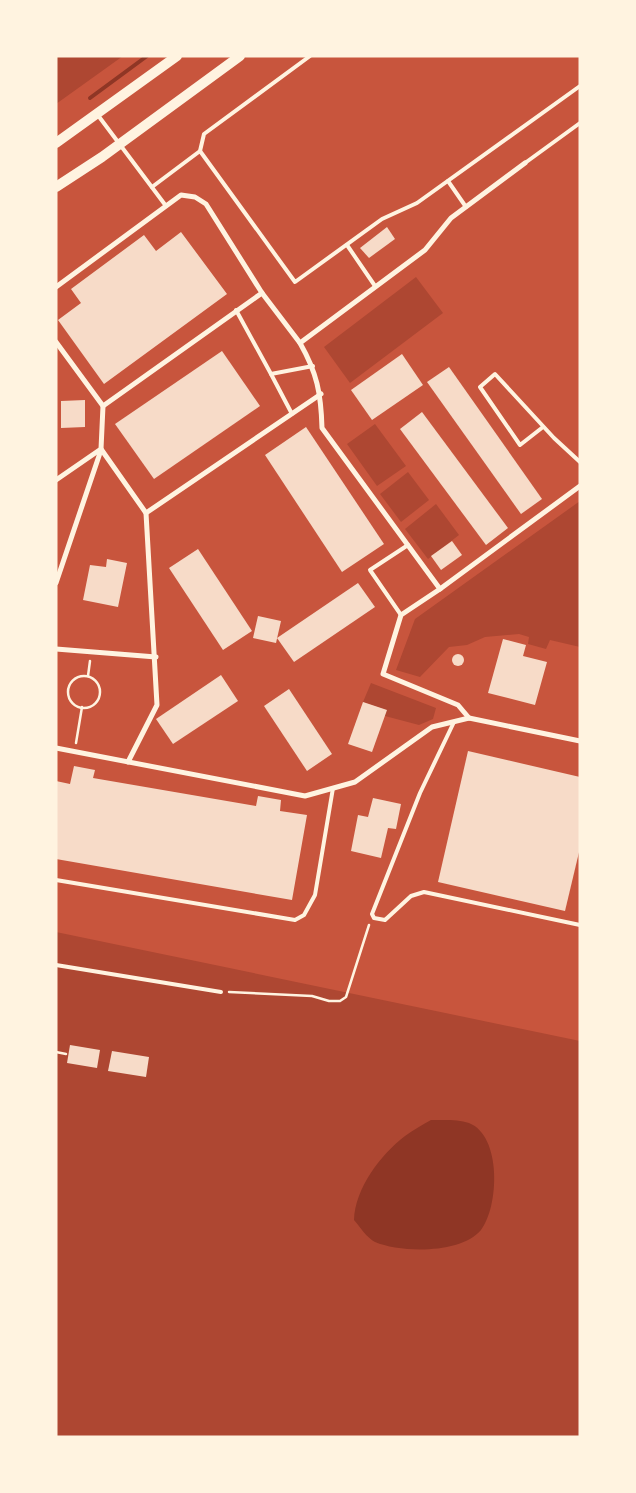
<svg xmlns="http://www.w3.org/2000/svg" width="636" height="1493" viewBox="0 0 636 1493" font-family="'Noto Sans',sans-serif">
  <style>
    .green { fill: #ae4732 }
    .water { fill: #8f3625 }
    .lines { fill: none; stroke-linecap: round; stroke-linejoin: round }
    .stream { stroke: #8f3625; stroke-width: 4 }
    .building { fill: #f7dbc8 }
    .path { stroke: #fff3e0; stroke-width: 2.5 }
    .service { stroke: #fff3e0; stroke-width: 4 }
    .minor { stroke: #fff3e0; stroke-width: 5 }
    .secondary { stroke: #fff3e0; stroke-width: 10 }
  </style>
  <rect width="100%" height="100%" fill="#c8553d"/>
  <!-- green -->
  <g class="green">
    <path d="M56,56h67l-67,48z"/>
    <path d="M416,277l27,36 -93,70 -26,-36z"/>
    <path d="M375,424l31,42 -29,20 -30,-42z"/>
    <path d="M408,472l21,28 -28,22 -21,-28z"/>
    <path d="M580,501v146l-30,-7 -4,9 -18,-5 1,-7 -10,-3 -34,3 -18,8 -18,2 -29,30 -24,-7 19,-51z"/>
    <path d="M436,504l23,31 -31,24 -23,-30z"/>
    <path d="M371,683l65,25 -3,11 -14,6 -34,-9 1,-6 -23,-8z"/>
    <path d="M56,932l524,109v396h-524z"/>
  </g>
  <!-- water -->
  <path class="water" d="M431,1120c12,0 27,-1 38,3 33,13 30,84 12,107 -20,24 -80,23 -106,12 -8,-4 -15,-15 -21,-22 1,-31 26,-65 51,-84 8,-6 17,-11 26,-16z"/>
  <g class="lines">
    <!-- stream -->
    <path class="stream" d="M90,98l57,-42"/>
  </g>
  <!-- building -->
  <g class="building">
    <path d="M387,227l8,12 -26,19 -9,-10z"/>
    <path d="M181,232l46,62 -123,90 -46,-64 23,-17 -10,-14 73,-54 12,16z"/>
    <path d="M222,351l38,55 -106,73 -39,-55z"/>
    <path d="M402,354l21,31 -51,35 -21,-30z"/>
    <path d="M449,367l93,132 -21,15 -94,-132z"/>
    <path d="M85,400v27l-24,1v-27z"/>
    <path d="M422,412l86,116 -22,17 -86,-116z"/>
    <path d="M306,427l78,117 -42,28 -77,-117z"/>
    <path d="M452,541l10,14 -21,15 -10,-14z"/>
    <path d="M198,549l54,82 -29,19 -54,-82z"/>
    <path d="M107,559l20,4 -9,44 -35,-7 7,-35 16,2z"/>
    <path d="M358,583l17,24 -81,55 -17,-24z"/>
    <path d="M258,616l23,5 -5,22 -23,-5z"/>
    <path d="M503,639l23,6 -3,11 24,6 -12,43 -47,-12z"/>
    <circle cx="458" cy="660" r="6"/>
    <path d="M221,675l17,26 -65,43 -17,-25z"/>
    <path d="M289,689l43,65 -25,17 -43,-65z"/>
    <path d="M363,702l24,8 -15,42 -24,-8z"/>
    <path d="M468,751l112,26v71l-15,63 -127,-29z"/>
    <path d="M74,766l21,4 -2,8 163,28 2,-10 23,4 -1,11 27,4 -15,85 -236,-41v-78l14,3z"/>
    <path d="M373,798l28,6 -5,25 -8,-1 -7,30 -30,-7 7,-36 10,2z"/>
    <path d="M70,1045l30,5 -3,18 -30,-5z"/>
    <path d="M112,1051l37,6 -3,20 -38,-6z"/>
  </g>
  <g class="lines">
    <!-- path -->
    <g class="path">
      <circle cx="84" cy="692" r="16"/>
      <path d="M88,676l2,-15"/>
      <path d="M76,743l6,-36"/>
      <path d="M229,992l83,4 17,5h11l6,-4 23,-72"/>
      <path d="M56,1052l10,2"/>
    </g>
    <!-- service -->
    <g class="service">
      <path d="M97,114l69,92"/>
      <path d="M200,151l95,131 87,-63 35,-16 163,-117"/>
      <path d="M525,163l55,-40"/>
      <path d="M448,181l18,26"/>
      <path d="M152,187l48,-36 4,-17 106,-78"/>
      <path d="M347,245l28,41"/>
      <path d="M236,310l35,64 42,-8"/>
      <path d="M271,374l21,40"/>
      <path d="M543,427l-23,18 -40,-58 15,-13 59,64 26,24"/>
      <path d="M401,615l-31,-45 38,-25"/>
      <path d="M454,722l-34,71 -48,121 2,4 11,2 26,-24 13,-4 156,33"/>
      <path d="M56,880l239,40 9,-5 11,-20 18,-107"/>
      <path d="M56,965l165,27"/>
    </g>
    <!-- minor -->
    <g class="minor">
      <path d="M56,287l125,-92 14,2 11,7 56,89 38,50"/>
      <path d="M56,342l47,64 -2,43 -45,31"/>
      <path d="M103,406l159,-113"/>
      <path d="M101,449l45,64 11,192 -29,57"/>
      <path d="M146,513l175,-119"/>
      <path d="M56,583l45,-133"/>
      <path d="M440,589l-118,-161c-1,-35 -5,-55 -22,-85l125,-93 26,-32 74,-55"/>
      <path d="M56,649l100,8"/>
      <path d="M469,718l-11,-13 -75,-31 18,-59 39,-26 140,-103"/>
      <path d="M56,748l249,48 50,-14 77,-55 37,-9 111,23"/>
    </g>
    <!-- secondary -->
    <g class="secondary">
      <path d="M56,143l121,-87"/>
      <path d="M56,187l46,-30 138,-101"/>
    </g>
  </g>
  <!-- border -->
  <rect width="636" height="1493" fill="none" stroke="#fff3e0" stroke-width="115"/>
</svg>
